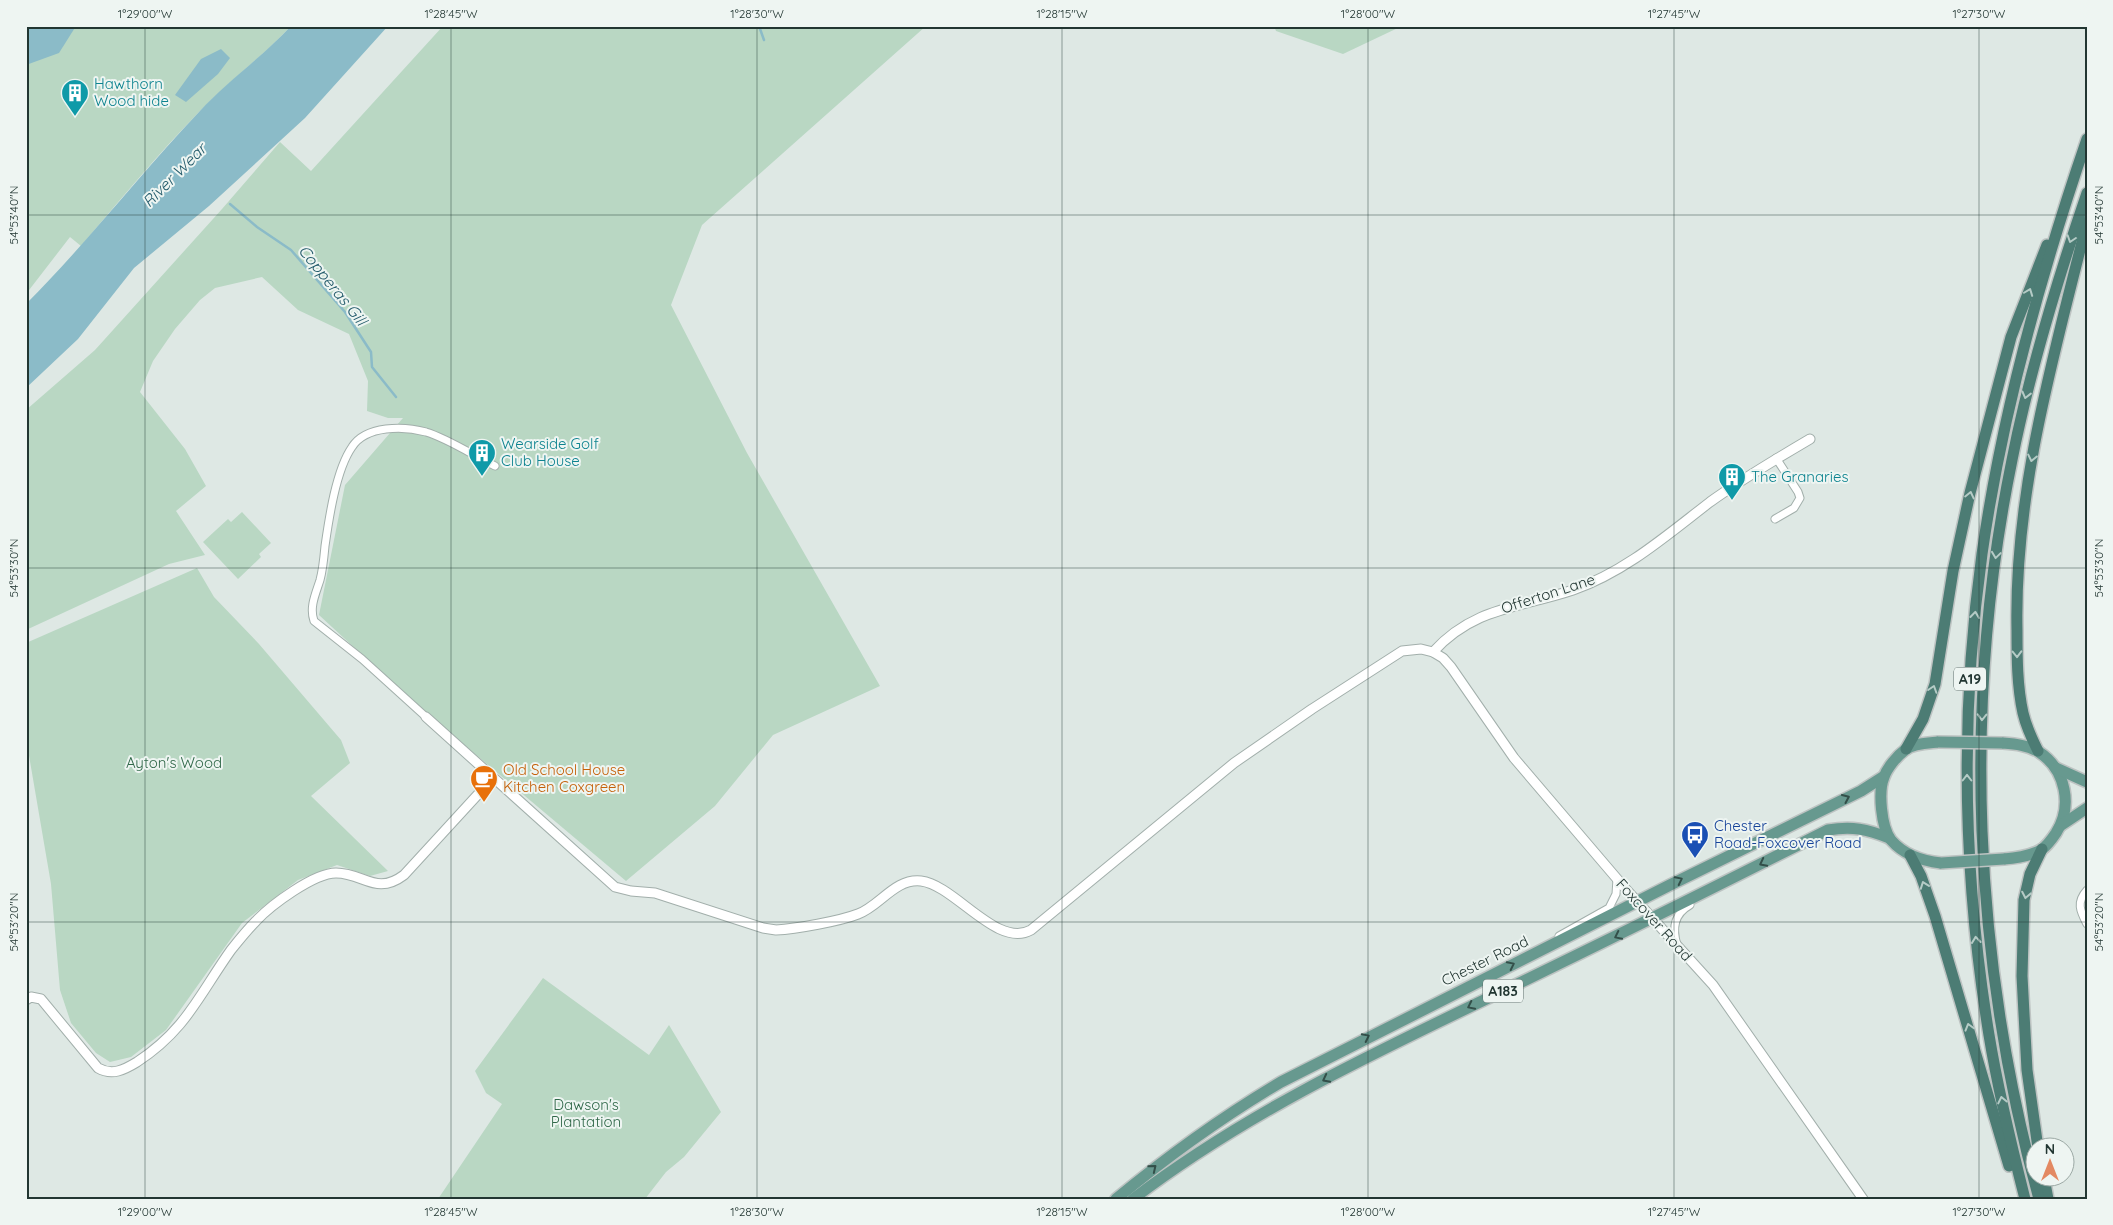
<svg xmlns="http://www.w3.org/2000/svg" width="2113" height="1225" viewBox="0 0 2113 1225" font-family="Quicksand,sans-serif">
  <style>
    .green { fill: #b9d7c3 }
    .water { fill: #8bbbc8 }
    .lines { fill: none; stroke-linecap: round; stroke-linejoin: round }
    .stream { stroke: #8bbbc8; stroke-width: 2.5 }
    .minor-casing { stroke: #a2afab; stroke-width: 9 }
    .tertiary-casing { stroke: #a2afab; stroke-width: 11 }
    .primary-casing { stroke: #bdc3c2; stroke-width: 14 }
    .trunk-casing { stroke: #bdc3c2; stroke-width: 14 }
    .minor { stroke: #fff; stroke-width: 7 }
    .tertiary { stroke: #fff; stroke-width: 9 }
    .primary { stroke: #67998f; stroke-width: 11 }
    .trunk { stroke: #4c7c74; stroke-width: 11 }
    .primary-bridge-casing { stroke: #bdc3c2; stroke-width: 14; stroke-linecap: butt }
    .primary-bridge { stroke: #67998f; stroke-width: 11 }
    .oneway { stroke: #b5cbc6 }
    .oneway2 { stroke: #334f49 }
    .ticks { fill: none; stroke: #223632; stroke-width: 1; stroke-opacity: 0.45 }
    .labels { text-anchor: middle; stroke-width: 4; stroke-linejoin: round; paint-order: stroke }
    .shield { fill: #eef5f2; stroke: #5f6f6c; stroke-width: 1 }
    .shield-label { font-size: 14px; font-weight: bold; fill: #223632 }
    .culture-label { font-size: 15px; fill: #0d838f; stroke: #eef5f2; text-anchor: start }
    .street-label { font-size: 15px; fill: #223632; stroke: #eef5f2 }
    .park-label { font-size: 15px; fill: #306849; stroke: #eef5f2 }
    .food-label { font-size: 15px; fill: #c56008; stroke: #eef5f2; text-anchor: start }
    .transit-label { font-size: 15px; fill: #164399; stroke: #eef5f2; text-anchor: start }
    .water-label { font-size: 16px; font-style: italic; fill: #235b6b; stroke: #eef5f2 }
    .neatline { fill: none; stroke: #223632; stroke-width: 2 }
    .ticks-label { font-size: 12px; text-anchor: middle; fill: #223632 }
  </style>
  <rect width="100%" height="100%" fill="#dee8e4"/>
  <!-- green -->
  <g class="green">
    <path d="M26,26h265c-29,31 -62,55 -92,86 -41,42 -80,89 -118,134l-11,-9 -44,57z"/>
    <path d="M443,26h483l-224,199 -31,80 76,148 133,233 -107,49 -58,71 -89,75 -214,-180 -93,-86 26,-130 58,-67h-15l-21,-7 1,-30 -19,-47 -51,-24 -36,-33 -47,11 -15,12 -25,29 -22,32 -13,31 45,57 21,37 -30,25 29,44 -36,9 -143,66v-220l69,-60 127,-141 58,-67 31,29z"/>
    <path d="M1274,26h128l-59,28 -67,-23z"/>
    <path d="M242,512l29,31 -12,11 2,3 -23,22 -35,-37 25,-23 3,3z"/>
    <path d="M197,568l17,29 45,47 82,96 9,23 -39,33 77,75 -18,5 -33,-11 -39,15 -56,43 -76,107 -35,27 -21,5 -14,-9 -25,-30 -11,-33 -9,-106 -25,-146v-95z"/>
    <path d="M543,978l106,77 20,-30 52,87 -37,45 -18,15 -21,27h-207l64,-95 -16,-11 -11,-22z"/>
  </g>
  <!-- water -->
  <g class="water">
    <path d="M26,26h50l-17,27 -33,12z"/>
    <path d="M291,26h97l-83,92 -96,88 -75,62 -56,71 -52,49v-84c61,-61 114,-130 173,-192 29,-31 63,-55 92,-86z"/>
    <path d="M221,49l9,9 -12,16 -32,28 -11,-7 26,-36z"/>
  </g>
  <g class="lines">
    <!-- stream -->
    <g class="stream">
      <path d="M759,26l5,14"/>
      <path d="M230,204l27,23 34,23 54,62 26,40 1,15 24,30"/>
    </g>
    <defs>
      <g id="minor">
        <path d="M1775,519l19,-11 6,-10 -2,-6 -22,-34"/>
        <path d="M426,717l-64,-58 -48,-38c-5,-14 2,-28 6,-41 3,-11 4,-23 5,-34 4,-28 11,-76 27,-99 14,-22 52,-21 74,-15 23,7 48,24 69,34"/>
        <path d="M2087,890c-11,12 -7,21 0,34"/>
        <path d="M1559,936l50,-28 7,-14 1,-15"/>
        <path d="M1677,945c-5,-17 -3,-31 13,-40"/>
      </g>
      <g id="tertiary">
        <path d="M1433,652c41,-45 86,-44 140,-62 52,-18 94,-55 137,-88 32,-23 66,-43 100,-63"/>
        <path d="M426,717l189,170 16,4 24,2 108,35 13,2c20,-1 64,-9 82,-16 22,-8 37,-36 63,-33 34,4 76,68 110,49l203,-167 78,-54 90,-58 19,-2 12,3 10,6 8,9 63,91 110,129 89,98 150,214"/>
        <path d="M26,1000l5,-3 10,2 57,69c14,8 26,2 39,-6 49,-32 62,-67 94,-112 8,-10 16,-20 25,-29 15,-16 58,-48 80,-48 28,0 40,23 68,2l89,-97"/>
      </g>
      <g id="primary">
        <path d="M1938,742c-10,1 -25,1 -33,8 -8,6 -18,18 -21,27 -6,14 -3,50 7,63 13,15 31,21 50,23"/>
        <path d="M2002,743c12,1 26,2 37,9 27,18 34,54 17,81 -4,6 -9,13 -15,17 -11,6 -24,8 -37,9"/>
        <path d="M2056,768l31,14"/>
        <path d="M2060,826l27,-18"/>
        <path d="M1116,1199c52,-43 106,-82 165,-117l389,-197 191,-94 22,-14"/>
        <path d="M1133,1199c114,-87 243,-147 372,-209 108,-52 216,-106 323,-160 24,-4 39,-1 61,8"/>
      </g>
      <g id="trunk">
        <path d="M1906,749l17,-30 12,-35 18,-113 17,-78 41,-156 36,-92"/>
        <path d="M2038,751c-6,-12 -12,-25 -15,-38 -6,-27 -6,-56 -6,-83 -3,-139 37,-275 70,-408"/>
        <path d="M1910,855l11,21 14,40 74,250"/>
        <path d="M2038,1148l-11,-78 -5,-94 2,-76 6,-26 12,-25"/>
        <path d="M2044,1178l4,21"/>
        <path d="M2025,1199c-14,-55 -27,-109 -36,-164 -26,-159 -29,-322 -7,-481 20,-141 59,-281 105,-415"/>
        <path d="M2039,1199c-66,-240 -77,-495 -27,-739 18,-91 45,-179 75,-267"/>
      </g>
    </defs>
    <!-- minor casing -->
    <use href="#minor" class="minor-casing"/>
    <!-- tertiary casing -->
    <use href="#tertiary" class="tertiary-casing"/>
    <!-- primary casing -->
    <use href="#primary" class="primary-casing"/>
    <!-- trunk casing -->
    <use href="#trunk" class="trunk-casing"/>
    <!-- minor -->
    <use href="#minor" class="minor"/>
    <!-- tertiary -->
    <use href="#tertiary" class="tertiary"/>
    <!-- primary -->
    <use href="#primary" class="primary"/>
    <!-- trunk -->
    <use href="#trunk" class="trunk"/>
    <defs>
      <g id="primary-bridge">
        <path d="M1938,742l64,1"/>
        <path d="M1941,863l63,-4"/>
      </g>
    </defs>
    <!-- primary-bridge casing -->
    <use href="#primary-bridge" class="primary-bridge-casing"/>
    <!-- primary-bridge -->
    <use href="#primary-bridge" class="primary-bridge"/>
  </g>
  <!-- one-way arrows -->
  <defs><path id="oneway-chevron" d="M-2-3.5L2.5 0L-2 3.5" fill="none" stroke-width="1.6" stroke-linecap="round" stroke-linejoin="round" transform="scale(1.25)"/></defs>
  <g class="oneway">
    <use href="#oneway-chevron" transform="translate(2071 239) rotate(108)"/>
    <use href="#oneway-chevron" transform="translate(2029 292) rotate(-69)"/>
    <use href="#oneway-chevron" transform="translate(2026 395) rotate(104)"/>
    <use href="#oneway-chevron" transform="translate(2032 458) rotate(102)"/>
    <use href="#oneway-chevron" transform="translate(1970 495) rotate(-77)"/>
    <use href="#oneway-chevron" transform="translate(1996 555) rotate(98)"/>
    <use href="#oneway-chevron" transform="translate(1975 615) rotate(-84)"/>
    <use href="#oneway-chevron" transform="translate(2017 654) rotate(89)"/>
    <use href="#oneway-chevron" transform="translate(1933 689) rotate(-72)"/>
    <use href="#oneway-chevron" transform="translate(1982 717) rotate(91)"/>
    <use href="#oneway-chevron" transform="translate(1967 778) rotate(-90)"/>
    <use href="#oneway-chevron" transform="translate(1924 885) rotate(-110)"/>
    <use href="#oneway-chevron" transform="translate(2026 895) rotate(101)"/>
    <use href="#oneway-chevron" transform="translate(1976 940) rotate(-96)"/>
    <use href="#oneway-chevron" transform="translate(1969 1027) rotate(-106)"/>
    <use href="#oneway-chevron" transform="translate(2002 1100) rotate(-102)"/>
  </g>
  <g class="oneway2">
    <use href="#oneway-chevron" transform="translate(1846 798) rotate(-24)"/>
    <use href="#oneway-chevron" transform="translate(1763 863) rotate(153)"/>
    <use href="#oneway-chevron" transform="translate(1679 880) rotate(-26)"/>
    <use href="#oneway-chevron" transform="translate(1618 936) rotate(154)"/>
    <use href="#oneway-chevron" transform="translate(1511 965) rotate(-26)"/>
    <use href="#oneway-chevron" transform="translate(1471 1006) rotate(154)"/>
    <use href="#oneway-chevron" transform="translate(1366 1037) rotate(-26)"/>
    <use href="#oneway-chevron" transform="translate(1326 1079) rotate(153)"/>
    <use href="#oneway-chevron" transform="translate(1153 1168) rotate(-39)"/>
  </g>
  <!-- ticks -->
  <path class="ticks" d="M145,26v1173M451,26v1173M757,26v1173M1062,26v1173M1368,26v1173M1674,26v1173M1979,26v1173M26,215h2061M26,568h2061M26,922h2061"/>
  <!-- icons -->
  <defs>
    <symbol id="building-pin" viewBox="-11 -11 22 30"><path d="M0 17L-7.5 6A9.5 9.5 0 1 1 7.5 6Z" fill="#0f9aa8" stroke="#eef5f2"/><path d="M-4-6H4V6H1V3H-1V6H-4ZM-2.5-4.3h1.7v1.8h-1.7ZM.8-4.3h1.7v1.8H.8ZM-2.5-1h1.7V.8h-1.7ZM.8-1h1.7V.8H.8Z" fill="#fff"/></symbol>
    <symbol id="cafe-pin" viewBox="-11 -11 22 30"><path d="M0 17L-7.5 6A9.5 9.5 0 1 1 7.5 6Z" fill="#e8710a" stroke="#eef5f2"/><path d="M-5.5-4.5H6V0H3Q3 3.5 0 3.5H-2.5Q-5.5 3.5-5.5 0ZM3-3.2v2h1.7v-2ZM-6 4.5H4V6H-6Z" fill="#fff"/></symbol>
    <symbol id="bus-pin" viewBox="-11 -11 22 30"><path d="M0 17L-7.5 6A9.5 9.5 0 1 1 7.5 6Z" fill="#1a4fb4" stroke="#eef5f2"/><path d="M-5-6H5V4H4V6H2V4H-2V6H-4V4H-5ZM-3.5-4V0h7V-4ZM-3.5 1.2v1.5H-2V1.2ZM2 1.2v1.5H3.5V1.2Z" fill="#fff"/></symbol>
  </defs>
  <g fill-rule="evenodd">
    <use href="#building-pin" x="59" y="77" width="32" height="43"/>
    <use href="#building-pin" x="466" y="437" width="32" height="43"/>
    <use href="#building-pin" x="1716" y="461" width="32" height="43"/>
    <use href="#cafe-pin" x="468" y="763" width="32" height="43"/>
    <use href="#bus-pin" x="1679" y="819" width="32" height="43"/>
  </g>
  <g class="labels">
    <!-- shield labels -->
    <g class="shield">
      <rect x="1954" y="667.5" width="32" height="23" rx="4"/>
      <rect x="1483" y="979.5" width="40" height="23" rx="4"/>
    </g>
    <g class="shield-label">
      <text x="1970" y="684">A19</text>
      <text x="1503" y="996">A183</text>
    </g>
    <!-- culture labels -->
    <g class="culture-label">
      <text x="94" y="89">Hawthorn<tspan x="94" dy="17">Wood hide</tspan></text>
      <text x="501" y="449">Wearside Golf<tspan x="501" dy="17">Club House</tspan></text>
      <text x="1751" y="482">The Granaries</text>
    </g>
    <!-- street labels -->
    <g class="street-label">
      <text transform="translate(1548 594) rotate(-18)" y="5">Offerton Lane</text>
      <text transform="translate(1654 920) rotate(48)" y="5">Foxcover Road</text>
      <text transform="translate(1485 961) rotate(-26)" y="5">Chester Road</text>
    </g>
    <!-- park labels -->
    <g class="park-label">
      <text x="174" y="768">Ayton's Wood</text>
      <text x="586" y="1110">Dawson's<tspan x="586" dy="17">Plantation</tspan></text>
    </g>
    <!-- food labels -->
    <g class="food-label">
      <text x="503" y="775">Old School House<tspan x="503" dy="17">Kitchen Coxgreen</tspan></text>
    </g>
    <!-- transit labels -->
    <g class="transit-label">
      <text x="1714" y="831">Chester<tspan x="1714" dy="17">Road-Foxcover Road</tspan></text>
    </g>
    <!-- water labels -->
    <g class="water-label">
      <text transform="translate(174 175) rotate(-45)" y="6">River Wear</text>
      <text transform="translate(333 285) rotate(51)" y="6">Copperas Gill</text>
    </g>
  </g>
  <!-- border -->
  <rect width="2113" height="1225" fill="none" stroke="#eef5f2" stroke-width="55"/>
  <!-- north arrow -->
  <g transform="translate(2050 1162)"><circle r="24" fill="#eef5f2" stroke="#9ca9a5"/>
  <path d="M0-4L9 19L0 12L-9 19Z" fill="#e38962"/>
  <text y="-8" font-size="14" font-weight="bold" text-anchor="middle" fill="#223632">N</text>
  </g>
  <rect x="28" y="28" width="2058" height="1170" class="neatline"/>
  <g class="ticks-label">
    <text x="145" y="18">1°29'00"W</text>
    <text x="451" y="18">1°28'45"W</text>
    <text x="757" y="18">1°28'30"W</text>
    <text x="1062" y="18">1°28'15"W</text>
    <text x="1368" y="18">1°28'00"W</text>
    <text x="1674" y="18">1°27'45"W</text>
    <text x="1979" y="18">1°27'30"W</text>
    <text transform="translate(14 215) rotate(-90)" y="4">54°53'40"N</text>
    <text transform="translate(2099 215) rotate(-90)" y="4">54°53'40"N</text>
    <text transform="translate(14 568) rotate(-90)" y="4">54°53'30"N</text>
    <text transform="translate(2099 568) rotate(-90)" y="4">54°53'30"N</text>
    <text transform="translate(14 922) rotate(-90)" y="4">54°53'20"N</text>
    <text transform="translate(2099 922) rotate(-90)" y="4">54°53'20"N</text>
    <text x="145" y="1216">1°29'00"W</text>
    <text x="451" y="1216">1°28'45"W</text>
    <text x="757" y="1216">1°28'30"W</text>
    <text x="1062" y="1216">1°28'15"W</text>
    <text x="1368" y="1216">1°28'00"W</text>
    <text x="1674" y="1216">1°27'45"W</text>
    <text x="1979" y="1216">1°27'30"W</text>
  </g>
</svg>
